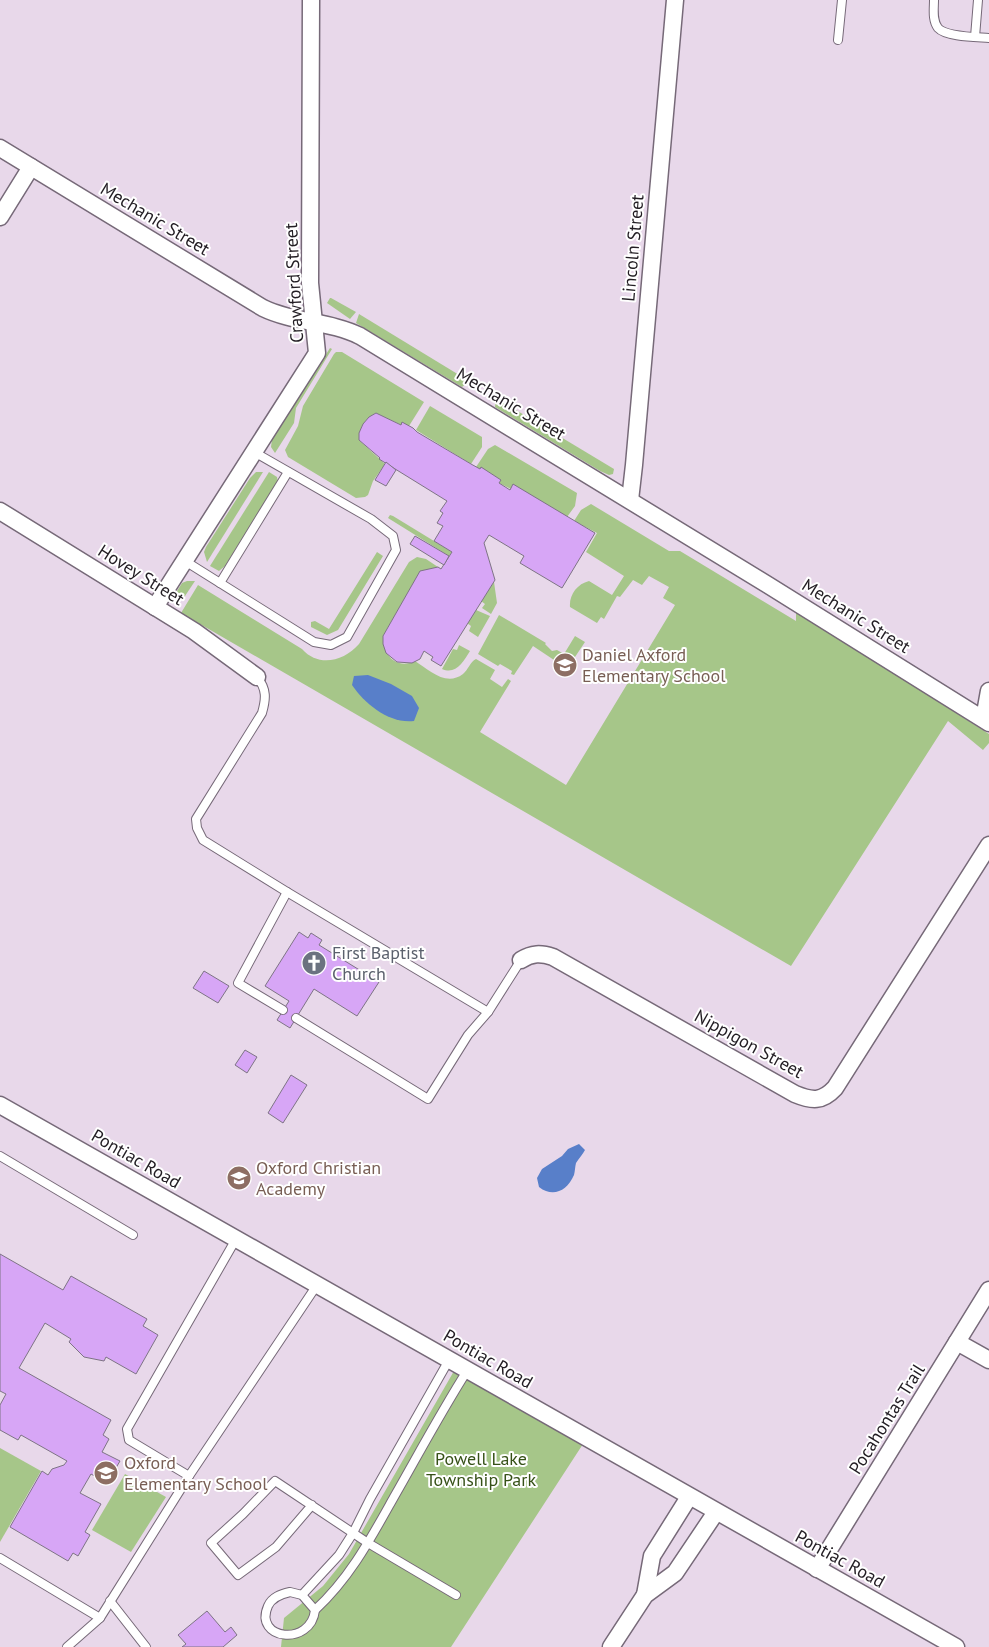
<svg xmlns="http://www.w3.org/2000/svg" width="989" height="1647" viewBox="0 0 989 1647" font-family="'PT Sans',sans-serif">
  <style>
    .green { fill: #a6c689 }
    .water { fill: #587fc9 }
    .building { fill: #d7a6f6; stroke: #7e7485 }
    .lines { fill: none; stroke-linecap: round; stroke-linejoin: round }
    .service-casing { stroke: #766978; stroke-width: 10 }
    .minor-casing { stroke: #766978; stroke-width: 19 }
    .service { stroke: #fff; stroke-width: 8 }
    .minor { stroke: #fff; stroke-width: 16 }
    .labels { text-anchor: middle; stroke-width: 4; stroke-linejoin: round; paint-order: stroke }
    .street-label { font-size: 18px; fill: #221d23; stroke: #fff }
    .education-label { font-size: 18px; fill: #785e54; stroke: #fff; text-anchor: start }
    .worship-label { font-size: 18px; fill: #5b616d; stroke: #fff; text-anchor: start }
    .park-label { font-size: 18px; fill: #365117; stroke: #fff }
  </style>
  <rect width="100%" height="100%" fill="#e8d8ea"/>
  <!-- green -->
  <g class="green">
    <path d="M330,298h1l25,14 -6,7 -23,-16z"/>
    <path d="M359,314l110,67 -7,6 -106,-64z"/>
    <path d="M330,348l2,1 -36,59 -2,15 -19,30 -4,-6 1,-8z"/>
    <path d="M336,352h6l82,50 -15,24 -8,-1 -25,-12c-11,6 -17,14 -17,27l26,24 -12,17 -5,14 -3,2 -9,1 -68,-41 -3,-7 13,-24 5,-20 31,-52z"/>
    <path d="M496,398l118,71 -1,5 -4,1 -9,-4 -105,-64z"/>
    <path d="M430,406l52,31v10l-11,17 -55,-34z"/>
    <path d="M495,445l82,48 -2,13 -8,11 -68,-34 2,-3 -20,-12 -1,1 -4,-2 12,-18z"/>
    <path d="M256,472h7l-56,90 -3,-10 2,-5 44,-69z"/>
    <path d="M269,472l8,5 1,5 -53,84 -6,5 -9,-5z"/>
    <path d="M591,504l78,47h11l116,70v-10l193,123v9l-6,7 -35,-29 -157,245 -610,-353 17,-28 104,64c17,19 42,12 57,-5l50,-82 8,-5 9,2 12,8 -18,5 -37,64c0,19 13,34 32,25 14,9 31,26 48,13 5,-4 7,-12 13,-15l19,11 -5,9 12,8 6,-8 3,2 -31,51 86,53 109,-180 -12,-7 6,-11 -20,-11 -7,9 -9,-5 -13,17 -3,-1 -13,23 -3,-2 -4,6 -27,-16c-1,-12 7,-23 19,-26l23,14 12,-19 -38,-24 11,-19 -23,-12 7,-11z"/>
    <path d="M390,515l3,1 59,36 -3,4 -61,-38z"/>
    <path d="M377,552l6,4 -45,74 -11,5 -16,-8v-5l4,-1 14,8z"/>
    <path d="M187,581h8l-12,18h-11l10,-16z"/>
    <path d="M494,582l3,21 -6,11 -9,-6 3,-4 -4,-3z"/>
    <path d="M476,610l14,6 -12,21 -9,-6 2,-5 -4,-3z"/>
    <path d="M499,615l47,28 -1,1 7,7 5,-1 7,4 11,-18 10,6 -12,18 -10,6 -30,-20 -19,29 -3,-1 1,-3 -12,-7 -2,2 -20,-12z"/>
    <path d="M459,645l11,6c-7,11 -14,24 -28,18l11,-20 4,1z"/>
    <path d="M454,1371l129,73 -132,203h-170l3,-29 39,-32 26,-32z"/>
    <path d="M0,1448l41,23 -41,71z"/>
    <path d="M125,1474l41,23 -35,55 -39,-22z"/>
  </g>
  <!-- water -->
  <g class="water">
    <path d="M368,675l23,9 21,12 7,12 -5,13c-25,3 -49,-17 -62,-36l2,-9z"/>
    <path d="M579,1144l6,6c-2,4 -6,8 -9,13 -1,4 -1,8 -2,12 -7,16 -21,23 -35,12l-2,-9 5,-9 20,-13 6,-7z"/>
  </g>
  <!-- building -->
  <g class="building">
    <path d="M376,413l25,12 1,-3 11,6 4,4 54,32 9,5 1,-2 20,13 -2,3 11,7 3,-6 82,49 -33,55 -42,-25 4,-7 -35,-21 -5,8 11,37 -54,86 -10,-6 2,-3 -9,-6 -4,8 -8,4 -15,-1 -11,-9 -3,-9v-8l37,-65 18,-4 3,2 11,-17 -18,-11 9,-15 -6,-3 6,-10 -3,-2 7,-10 -68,-42 1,-1 -21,-18v-7l4,-9 6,-7z"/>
    <path d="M386,462l10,8 -10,16 -11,-6z"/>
    <path d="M415,536l34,20 -5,9 -34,-21z"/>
    <path d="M299,932l9,6 3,-5 11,7 -3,5 60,37 -22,34 -43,-27 -24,39 -13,-8 12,-19 -24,-15z"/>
    <path d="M204,971l25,15 -11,17 -25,-15z"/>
    <path d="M245,1050l12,7 -10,16 -12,-8z"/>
    <path d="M291,1075l16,10 -24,38 -15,-10z"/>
    <path d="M0,1254l63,36 8,-14 76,43 -4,7 15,9 -22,39 -30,-17 -2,4 -20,-4 -15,-15 2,-3 -26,-16 -26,45 92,52 -8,15 6,4 -7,13 18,9 -13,22 -16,-9 -11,19 21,11 -16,28 5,3 -12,21 -5,-3 -5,8 -58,-34 32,-56 6,4 4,-6 12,-4 3,-4 -46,-26 -3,5 -18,-10v-25l6,-11 -6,-3z"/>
    <path d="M207,1611l18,21 6,-5 6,8 -14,12h-41l4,-3 -8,-9z"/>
  </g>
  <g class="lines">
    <defs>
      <g id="service">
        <path d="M934,0c0,9 -2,20 4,28 8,9 39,9 51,10"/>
        <path d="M975,37l3,-37"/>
        <path d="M838,40l4,-40"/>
        <path d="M185,561l129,81 17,3 16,-8 49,-87 -3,-14 -22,-17 -117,-67"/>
        <path d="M220,583l68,-111"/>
        <path d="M257,677c10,12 9,22 5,36l-66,106 1,9 6,12 84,52 201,120"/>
        <path d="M283,1010l-45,-27 49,-91"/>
        <path d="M296,1018l132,81 40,-64 20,-23 33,-52"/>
        <path d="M0,1156l133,79"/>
        <path d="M189,1476l-60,-36 -2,-11 109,-190"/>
        <path d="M312,1505l-36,42 -38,28 -27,-32 32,-29 32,-33 93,62 88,52"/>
        <path d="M0,1558l100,60"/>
        <path d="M290,1592l12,3 13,15c-4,37 -62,30 -47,-4 4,-9 13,-12 22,-14z"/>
        <path d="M302,1595l37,-40 14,-22 17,-34 79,-139"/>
        <path d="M110,1601l36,46"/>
        <path d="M315,1610c35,-32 56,-72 79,-113 24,-42 47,-85 73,-126"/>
        <path d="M67,1647l33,-29 89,-142 128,-191"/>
      </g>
      <g id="minor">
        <path d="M0,148l263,160c31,15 67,13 97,28l408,249 221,138"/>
        <path d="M0,217l31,-50"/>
        <path d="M630,500l4,-35 41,-465"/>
        <path d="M0,511l194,120 63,46"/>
        <path d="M155,607l162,-254 -7,-70 1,-283"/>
        <path d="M984,719l5,-28"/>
        <path d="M521,960c11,-7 20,-7 32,-3l242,137c17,7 27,8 40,-6l154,-243"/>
        <path d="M0,1105l956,542"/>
        <path d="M957,1342l32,18"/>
        <path d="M817,1569l172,-279"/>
        <path d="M645,1595l7,-39 37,-59"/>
        <path d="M611,1647l34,-52 30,-22 41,-61"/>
      </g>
    </defs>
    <!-- service casing -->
    <use href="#service" class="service-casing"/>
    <!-- minor casing -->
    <use href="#minor" class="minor-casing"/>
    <!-- service -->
    <use href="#service" class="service"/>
    <!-- minor -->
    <use href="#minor" class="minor"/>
  </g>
  <!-- icons -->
  <defs>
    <symbol id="school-disc" viewBox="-11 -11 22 22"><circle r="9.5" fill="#8d6e63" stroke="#fff"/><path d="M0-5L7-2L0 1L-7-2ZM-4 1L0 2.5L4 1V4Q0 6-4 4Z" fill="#fff"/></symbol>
    <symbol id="church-disc" viewBox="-11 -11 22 22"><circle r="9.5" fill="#6b7280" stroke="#fff"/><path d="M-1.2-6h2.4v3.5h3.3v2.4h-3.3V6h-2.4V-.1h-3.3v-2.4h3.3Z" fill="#fff"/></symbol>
  </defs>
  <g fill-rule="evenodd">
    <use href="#school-disc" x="551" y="651" width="28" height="28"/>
    <use href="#church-disc" x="300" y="949" width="28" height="28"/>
    <use href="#school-disc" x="225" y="1164" width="28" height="28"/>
    <use href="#school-disc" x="92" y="1459" width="28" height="28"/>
  </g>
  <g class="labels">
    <!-- street labels -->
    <g class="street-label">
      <text transform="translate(155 219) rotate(31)" y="6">Mechanic Street</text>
      <text transform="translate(633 248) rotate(-85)" y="6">Lincoln Street</text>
      <text transform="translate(294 283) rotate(-93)" y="6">Crawford Street</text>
      <text transform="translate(511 404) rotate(31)" y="6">Mechanic Street</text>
      <text transform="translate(141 575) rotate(32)" y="6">Hovey Street</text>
      <text transform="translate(856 616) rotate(32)" y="6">Mechanic Street</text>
      <text transform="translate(749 1044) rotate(29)" y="6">Nippigon Street</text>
      <text transform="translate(136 1159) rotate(30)" y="6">Pontiac Road</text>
      <text transform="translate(488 1359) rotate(30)" y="6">Pontiac Road</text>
      <text transform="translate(887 1419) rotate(-58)" y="6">Pocahontas Trail</text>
      <text transform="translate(840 1559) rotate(29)" y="6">Pontiac Road</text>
    </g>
    <!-- education labels -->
    <g class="education-label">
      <text x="582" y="661">Daniel Axford<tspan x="582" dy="21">Elementary School</tspan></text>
      <text x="256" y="1174">Oxford Christian<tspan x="256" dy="21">Academy</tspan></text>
      <text x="124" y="1469">Oxford<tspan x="124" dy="21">Elementary School</tspan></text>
    </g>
    <!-- worship labels -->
    <g class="worship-label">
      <text x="332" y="959">First Baptist<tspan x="332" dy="21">Church</tspan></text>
    </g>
    <!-- park labels -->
    <g class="park-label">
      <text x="481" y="1465">Powell Lake<tspan x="481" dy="21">Township Park</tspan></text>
    </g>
  </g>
</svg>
